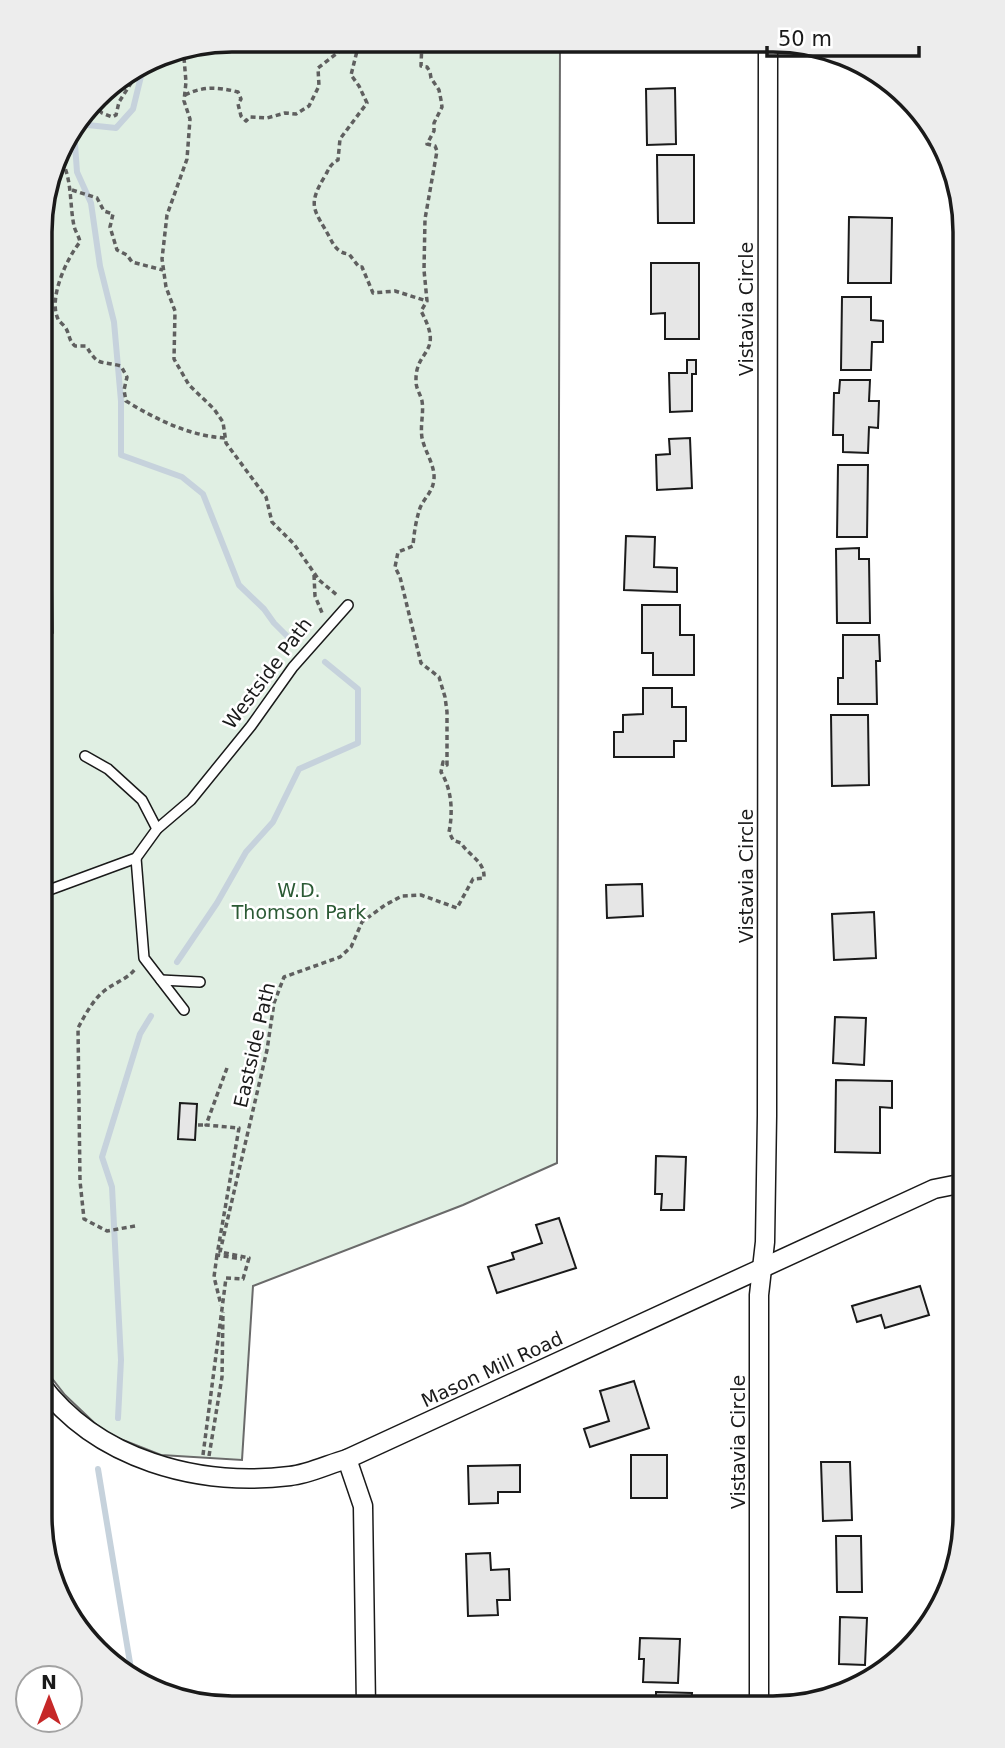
<svg xmlns="http://www.w3.org/2000/svg" width="1005" height="1748" viewBox="0 0 1005 1748" font-family="'DejaVu Sans',sans-serif">
  <style>
    .green { fill: #e0efe3; stroke: #6a6a6a; stroke-width: 2 }
    .lines { fill: none; stroke-linecap: round; stroke-linejoin: round }
    .stream { stroke: #c6d2dc; stroke-width: 6 }
    .building { fill: #e6e6e6; stroke: #1a1a1a; stroke-width: 2 }
    .service-casing { stroke: #1a1a1a; stroke-width: 12 }
    .minor-casing { stroke: #1a1a1a; stroke-width: 21 }
    .path { stroke: #5f5f5f; stroke-width: 3.5; stroke-dasharray: 5 3.5; stroke-linecap: butt }
    .service { stroke: #fff; stroke-width: 9 }
    .minor { stroke: #fff; stroke-width: 18 }
    .labels { text-anchor: middle; stroke-width: 5; stroke-linejoin: round; paint-order: stroke }
    .street-label { font-size: 19px; fill: #1a1a1a; stroke: #fff }
    .park-label { font-size: 19px; fill: #2b5a34; stroke: #fff }
    .rim { fill: none; stroke: #1a1a1a; stroke-width: 3.5 }
  </style>
  <rect width="100%" height="100%" fill="#fff"/>
  <!-- green -->
  <path class="green" d="M233,40l327,2 -3,1121 -94,42 -210,81 -11,174 -81,-5 -56,-22 -40,-38 -25,-32 1,-724 12,-6 -5,-215 -6,-9v-201l18,-61 45,-59 54,-33z"/>
  <g class="lines">
    <!-- stream -->
    <g class="stream">
      <path d="M78,124l38,4 17,-19 11,-45"/>
      <path d="M74,130l3,42 14,31 9,63 14,56 7,79v54l61,22 21,17 36,91 25,24 10,14 20,20"/>
      <path d="M177,962l40,-59 29,-51 27,-30 26,-53 59,-26v-54l-33,-27"/>
      <path d="M118,1418l3,-58 -9,-173 -10,-30 38,-123 11,-18"/>
      <path d="M98,1469l34,206"/>
    </g>
  </g>
  <!-- building -->
  <g class="building">
    <path d="M675,88l1,56 -29,1 -1,-56z"/>
    <path d="M657,155h37v68h-36z"/>
    <path d="M849,217l43,1 -1,65h-43z"/>
    <path d="M651,263h48v76h-34v-26l-14,1z"/>
    <path d="M842,297h29v23l12,1v21h-11l-1,28h-30z"/>
    <path d="M687,360h9v14h-4v37l-22,1 -1,-39h18z"/>
    <path d="M840,380h30l-1,21h10l-1,27 -9,-1 -1,26 -25,-1v-17h-10l1,-42h5z"/>
    <path d="M690,438l2,50 -35,2 -1,-35 14,-1 -1,-15z"/>
    <path d="M838,465h30l-1,72h-30z"/>
    <path d="M626,536l29,1 -1,30 23,1v24l-53,-2z"/>
    <path d="M859,548v11h10l1,64h-33l-1,-74z"/>
    <path d="M642,605h38v30h14v40h-41v-22h-11z"/>
    <path d="M843,635h36l1,26h-4l1,43h-39v-26h5z"/>
    <path d="M643,688h29v19h14v34h-12v16h-60v-25h9v-17l20,-1z"/>
    <path d="M831,715h37l1,70 -37,1z"/>
    <path d="M642,884l1,32 -36,2 -1,-33z"/>
    <path d="M874,912l2,46 -42,2 -2,-46z"/>
    <path d="M835,1017l31,1 -2,47 -31,-2z"/>
    <path d="M836,1080l56,1v27l-12,-1v46l-45,-1z"/>
    <path d="M180,1103l17,1 -2,36 -17,-1z"/>
    <path d="M656,1156l30,1 -2,53h-23l1,-16h-7z"/>
    <path d="M559,1218l17,50 -79,25 -9,-26 26,-8 -2,-6 30,-10 -6,-18z"/>
    <path d="M920,1286l9,29 -44,13 -4,-13 -24,7 -5,-16z"/>
    <path d="M958,1306h6v30h-5z"/>
    <path d="M634,1381l15,47 -59,19 -6,-18 25,-8 -9,-30z"/>
    <rect x="631" y="1455" width="36" height="43"/>
    <path d="M821,1462h29l2,58 -29,1z"/>
    <path d="M520,1465v27h-22v11l-29,1 -1,-38z"/>
    <path d="M836,1536h25l1,56h-25z"/>
    <path d="M490,1553l1,17 18,-1 1,31h-13l1,15 -30,1 -2,-62z"/>
    <path d="M840,1617l27,1 -2,47 -26,-1z"/>
    <path d="M640,1638l40,1 -2,44 -35,-1 1,-23h-5z"/>
    <path d="M656,1692l36,1 -1,15 -35,-1z"/>
  </g>
  <g class="lines">
    <defs>
      <g id="service">
        <path d="M85,756l23,13 34,31 15,29"/>
        <path d="M136,858l8,100 40,52"/>
        <path d="M41,893l95,-35 21,-29 34,-29 60,-74 42,-59 55,-62"/>
        <path d="M161,980l39,2"/>
      </g>
      <g id="minor">
        <path d="M40,1383c57,77 158,104 250,93 19,-2 39,-12 57,-17l587,-270 30,-6"/>
        <path d="M347,1459l16,47 3,201"/>
        <path d="M759,1708v-413l6,-53 2,-126 1,-1072"/>
      </g>
    </defs>
    <!-- service casing -->
    <use href="#service" class="service-casing"/>
    <!-- minor casing -->
    <use href="#minor" class="minor-casing"/>
    <!-- path -->
    <g class="path">
      <path d="M179,51l5,7 2,24 -2,19 6,18 -3,40 -20,56 -5,44 4,28 9,24 -1,48 15,26 25,24 9,13 3,21 40,54 6,25 22,22 25,36 19,16"/>
      <path d="M185,95c18,-9 33,-8 53,-3l3,7 -3,5 3,12 5,5 4,-4 17,1 18,-5 11,1 13,-8 10,-20 -1,-18 27,-21 8,-2 4,6 -6,24 8,11 8,17 -27,36 -2,21c-8,4 -9,9 -13,16 -19,31 -10,34 5,62 4,8 8,15 19,16l10,13h3l11,26 22,-2 32,10"/>
      <path d="M93,104l9,9 10,4 4,-2 3,-13 14,-22v-9"/>
      <path d="M58,154c15,22 11,48 16,72 1,5 5,10 6,16 -13,16 -32,56 -22,77 1,3 5,5 7,8 5,7 3,13 10,19h11c13,21 12,14 35,20l6,11 -3,13 2,11c31,19 64,35 99,37"/>
      <path d="M72,190l25,8 7,13 9,3 -3,13 7,23 10,5 5,7 31,8"/>
      <path d="M314,575l1,21 8,19"/>
      <path d="M227,1068l-21,57 33,3 -22,127 25,4"/>
      <path d="M198,1125h8"/>
      <path d="M135,1226l-28,5 -23,-12 -4,-38 -2,-153c7,-13 15,-28 26,-37 11,-9 23,-11 32,-23"/>
      <path d="M217,1255l-3,22 7,28"/>
      <path d="M203,1455l23,-177 17,1 6,-21 -29,-6 47,-202 7,-47 10,-26 56,-20 11,-10 11,-25 23,-17 17,-9 19,-1 36,13 16,-29 11,-1c1,-17 -15,-22 -23,-35l-8,-3 -4,-8c4,-20 3,-42 -8,-60l2,-10 4,3v-53l-2,-15 -6,-20 -18,-14 -21,-86 -5,-10 3,-15 15,-6c1,-13 3,-26 7,-38 4,-10 13,-16 14,-29 1,-14 -9,-27 -12,-41 -2,-13 2,-25 0,-37 -2,-8 -6,-12 -6,-20 -1,-33 29,-26 5,-70l6,-10 -3,-31 1,-51 12,-68 -2,-5 -8,-2 7,-13v-8l8,-16 -1,-7 -2,-10 -8,-12 -1,-6 -3,-5 -6,-1 1,-25"/>
      <path d="M209,1456l13,-79 1,-65"/>
    </g>
    <!-- service -->
    <use href="#service" class="service"/>
    <!-- minor -->
    <use href="#minor" class="minor"/>
  </g>
  <g class="labels">
    <!-- street labels -->
    <g class="street-label">
      <text transform="translate(746 309) rotate(-90)" y="7">Vistavia Circle</text>
      <text transform="translate(267 673) rotate(-53)" y="7">Westside Path</text>
      <text transform="translate(746 876) rotate(-90)" y="7">Vistavia Circle</text>
      <text transform="translate(254 1045) rotate(-77)" y="7">Eastside Path</text>
      <text transform="translate(492 1369) rotate(-25)" y="7">Mason Mill Road</text>
      <text transform="translate(738 1442) rotate(-90)" y="7">Vistavia Circle</text>
    </g>
    <!-- park labels -->
    <g class="park-label">
      <text x="299" y="897">W.D.<tspan x="299" dy="22">Thomson Park</tspan></text>
    </g>
  </g>
  <!-- crop -->
  <path d="M0 0H1005V1748H0ZM232 52H773A180 180 0 0 1 953 232V1516A180 180 0 0 1 773 1696H232A180 180 0 0 1 52 1516V232A180 180 0 0 1 232 52Z" fill="#ededed" fill-rule="evenodd"/>
  <path class="rim" d="M232 52H773A180 180 0 0 1 953 232V1516A180 180 0 0 1 773 1696H232A180 180 0 0 1 52 1516V232A180 180 0 0 1 232 52Z"/>
  <!-- north arrow -->
  <g transform="translate(49 1699)"><circle r="33" fill="#ffffff" stroke="#a3a3a3" stroke-width="2"/>
  <path d="M0-5L12 26L0 18L-12 26Z" fill="#c62828"/>
  <text y="-10" font-size="19" font-weight="bold" text-anchor="middle" fill="#1a1a1a">N</text>
  </g>
  <!-- scale -->
  <path d="M767 46v10h152v-10" fill="none" stroke="#1a1a1a" stroke-width="3.5"/>
  <text x="778" y="46" font-size="21" fill="#1a1a1a" stroke="#ffffff" stroke-width="5" paint-order="stroke">50 m</text>
</svg>
